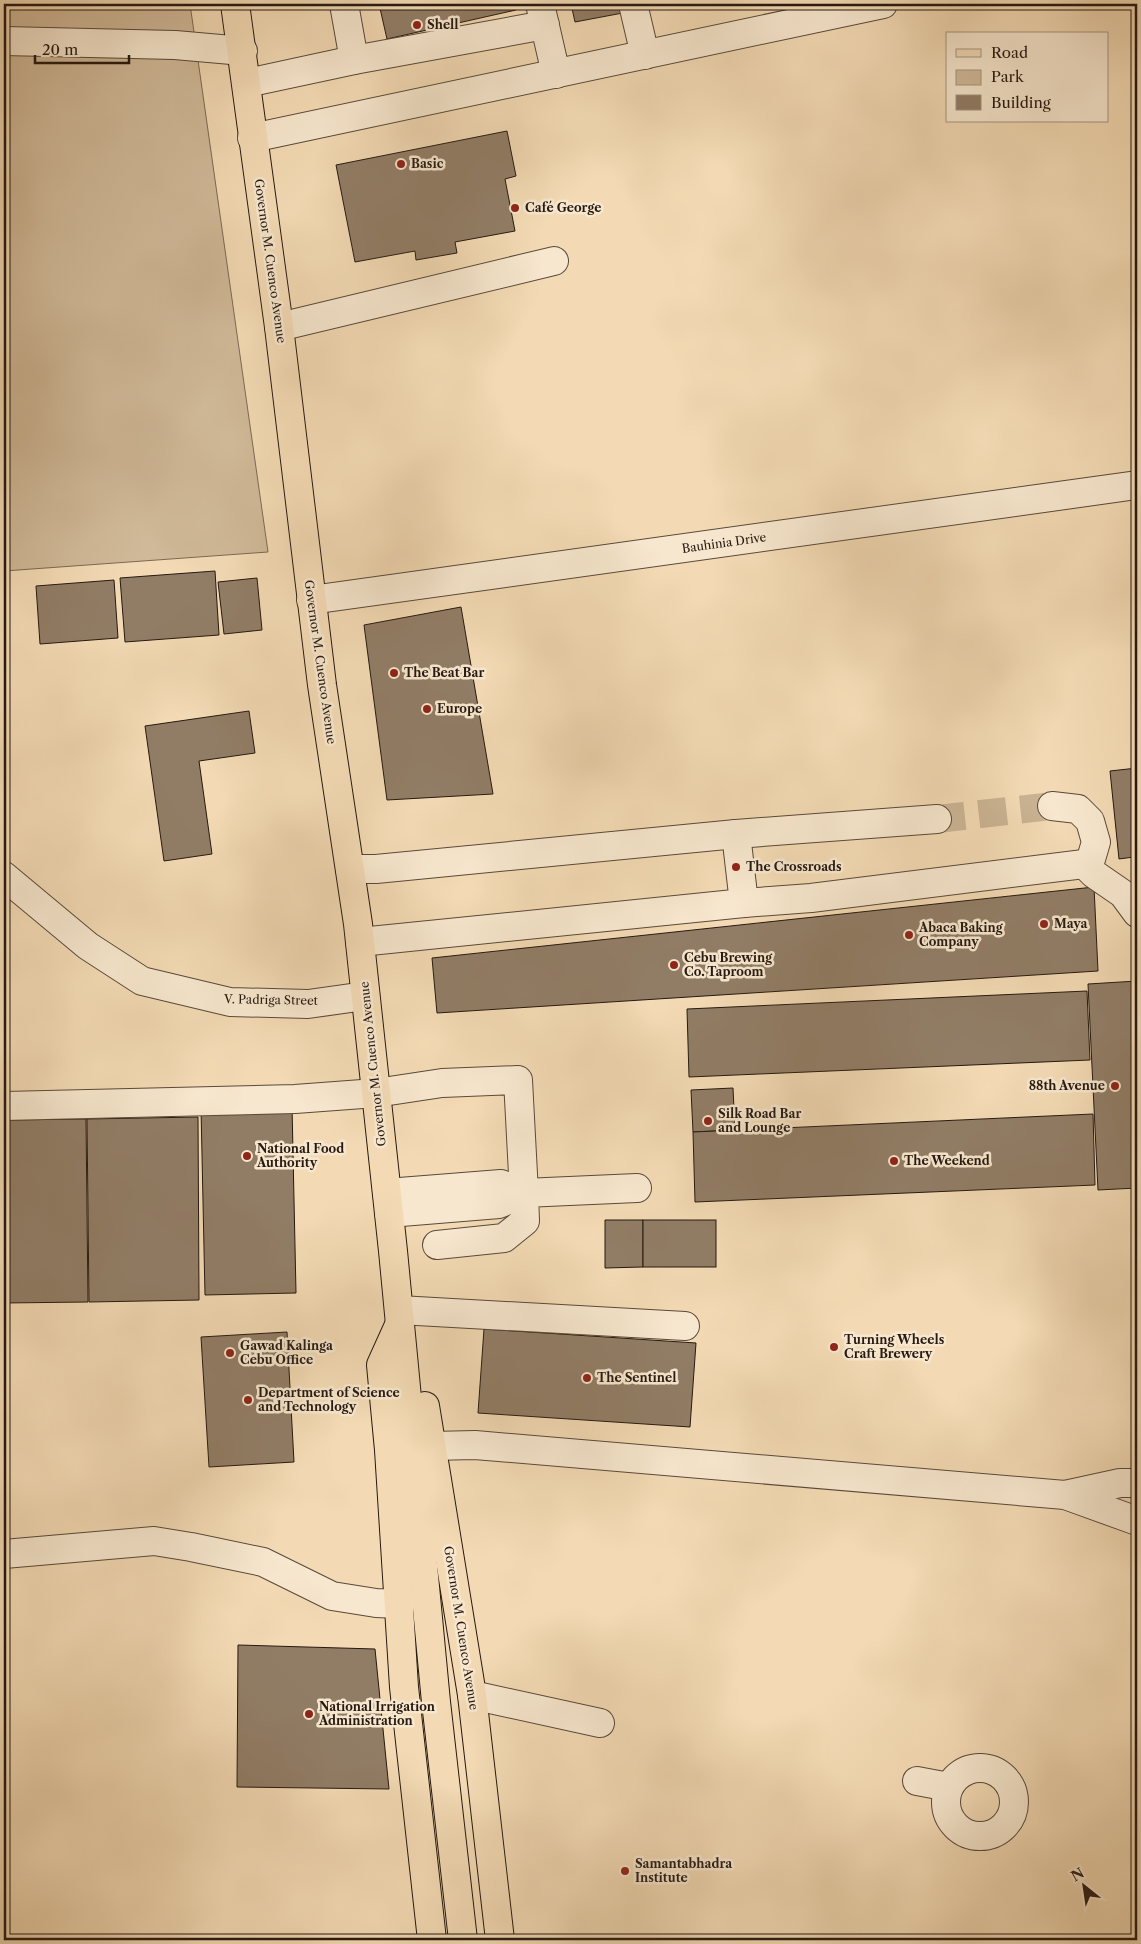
<svg xmlns="http://www.w3.org/2000/svg" width="1141" height="1944" viewBox="0 0 1141 1944" font-family="'Libre Caslon Text',serif">
  <style>
    .green { fill: #d0b998; stroke: #7b6954 }
    .building { fill: #917d66; stroke: #261911 }
    .lines { fill: none; stroke-linecap: round; stroke-linejoin: round }
    .minor-tunnel { stroke: #cab393; stroke-width: 28; stroke-dasharray: 28 14; stroke-linecap: butt }
    .minor-casing { stroke: #59493a; stroke-width: 30 }
    .major-casing { stroke: #261911; stroke-width: 30 }
    .minor { stroke: #f7e7ce; stroke-width: 28 }
    .major { stroke: #f3dab4; stroke-width: 28 }
    .poi-dot { fill: #8f2418; stroke: #f7e7ce; stroke-width: 2 }
    .labels { text-anchor: middle; stroke-width: 5; stroke-linejoin: round; paint-order: stroke }
    .poi-label { font-size: 12px; font-weight: bold; fill: #261911; stroke: #f7e7ce; text-anchor: start }
    .street-label { font-size: 12px; fill: #261911; stroke: #f7e7ce }
  </style>
  <rect width="100%" height="100%" fill="#f3dab4"/>
  <filter id="stains"><feTurbulence type="fractalNoise" baseFrequency=".004" numOctaves="4"/><feColorMatrix values="0 0 0 0 .2 0 0 0 0 .09 0 0 0 0 .02 0 0 0 .5 -.17"/></filter>
  <radialGradient id="worn" r=".72"><stop offset=".6" stop-color="#630" stop-opacity="0"/><stop offset="1" stop-color="#630" stop-opacity=".3"/></radialGradient>
  <!-- green -->
  <path class="green" d="M4,4h186l78,548 -264,19z"/>
  <!-- building -->
  <g class="building">
    <path d="M379,4h136l1,6 -129,29z"/>
    <path d="M571,4h55l2,8 -53,10z"/>
    <path d="M507,131l9,45 -11,3 10,52 -60,11 2,11 -41,7 -1,-9 -60,11 -19,-97z"/>
    <path d="M215,571l4,64 -94,7 -5,-64z"/>
    <path d="M257,578l5,52 -38,4 -6,-52z"/>
    <path d="M114,580l4,58 -78,6 -4,-58z"/>
    <path d="M461,607l32,187 -106,6 -23,-175z"/>
    <path d="M249,711l6,42 -56,8 13,93 -48,7 -19,-135z"/>
    <path d="M1137,768v116l-3,-27 -15,2 -9,-88z"/>
    <path d="M1094,887l4,84 -661,42 -5,-55z"/>
    <path d="M1137,981v207l-39,2 -10,-206z"/>
    <path d="M1087,991l3,69 -401,17 -2,-68z"/>
    <path d="M733,1088l2,42 -42,2 -2,-42z"/>
    <path d="M292,1106l4,187 -91,2 -4,-187z"/>
    <path d="M1093,1114l2,71 -400,17 -2,-70z"/>
    <path d="M198,1117l1,183 -110,2 -2,-183z"/>
    <path d="M86,1119l2,183 -84,1v-183z"/>
    <path d="M605,1220h38v47l-38,1z"/>
    <rect x="643" y="1220" width="73" height="47"/>
    <path d="M484,1329l212,14 -6,84 -212,-14z"/>
    <path d="M287,1332l7,130 -85,5 -8,-130z"/>
    <path d="M238,1645l137,4 14,140 -152,-2z"/>
  </g>
  <g class="lines">
    <!-- minor-tunnel -->
    <path class="minor-tunnel" d="M937,819l115,-13"/>
    <defs>
      <g id="minor">
        <path d="M344,4l10,56"/>
        <path d="M540,4l16,70"/>
        <path d="M633,4l12,51"/>
        <path d="M4,41l171,4 68,6"/>
        <path d="M247,83l107,-23 191,-35"/>
        <path d="M252,138l631,-134"/>
        <path d="M279,327l275,-66"/>
        <path d="M311,600l826,-115"/>
        <path d="M736,834l8,69"/>
        <path d="M1084,864l10,10 29,20 14,19"/>
        <path d="M350,869h26l360,-35 201,-15"/>
        <path d="M4,876l84,70 54,35 88,21 78,2 57,-8"/>
        <path d="M360,942l384,-39 67,-5 273,-34 7,-5 5,-17 -6,-21 -12,-12 -26,-3"/>
        <path d="M4,1106l291,-7 81,-6 66,-10 76,-3 6,113"/>
        <path d="M387,1193l114,-9 23,9"/>
        <path d="M389,1213l110,-9 25,-11"/>
        <path d="M437,1245l67,-7 21,-17 -1,-28 113,-5"/>
        <path d="M399,1310l286,16"/>
        <path d="M431,1446l44,-1 590,50 72,26"/>
        <path d="M1065,1495l55,-12h17"/>
        <path d="M4,1554l150,-13 37,6 72,15 69,34 44,7 24,1"/>
        <path d="M472,1695l128,28"/>
        <circle cx="980" cy="1802" r="34"/>
        <path d="M917,1781l32,6"/>
      </g>
      <g id="major">
        <path d="M235,4l44,323 43,358 36,239 35,327 43,451 27,238"/>
        <path d="M400,1323l-19,42 8,85 15,237 28,253"/>
        <path d="M425,1406l47,289 28,245"/>
      </g>
    </defs>
    <!-- minor casing -->
    <use href="#minor" class="minor-casing"/>
    <!-- major casing -->
    <use href="#major" class="major-casing"/>
    <!-- minor -->
    <use href="#minor" class="minor"/>
    <!-- major -->
    <use href="#major" class="major"/>
  </g>
  <!-- markers -->
  <g class="poi-dot">
    <circle cx="417" cy="25" r="5"/>
    <circle cx="401" cy="164" r="5"/>
    <circle cx="515" cy="208" r="5"/>
    <circle cx="394" cy="673" r="5"/>
    <circle cx="427" cy="709" r="5"/>
    <circle cx="736" cy="867" r="5"/>
    <circle cx="1044" cy="924" r="5"/>
    <circle cx="909" cy="935" r="5"/>
    <circle cx="674" cy="965" r="5"/>
    <circle cx="1115" cy="1086" r="5"/>
    <circle cx="708" cy="1121" r="5"/>
    <circle cx="247" cy="1156" r="5"/>
    <circle cx="894" cy="1161" r="5"/>
    <circle cx="834" cy="1347" r="5"/>
    <circle cx="230" cy="1353" r="5"/>
    <circle cx="587" cy="1378" r="5"/>
    <circle cx="248" cy="1400" r="5"/>
    <circle cx="309" cy="1714" r="5"/>
    <circle cx="625" cy="1871" r="5"/>
  </g>
  <g class="labels">
    <!-- poi labels -->
    <g class="poi-label">
      <text x="427" y="29">Shell</text>
      <text x="411" y="168">Basic</text>
      <text x="525" y="212">Café George</text>
      <text x="404" y="677">The Beat Bar</text>
      <text x="437" y="713">Europe</text>
      <text x="746" y="871">The Crossroads</text>
      <text x="1054" y="928">Maya</text>
      <text x="919" y="932">Abaca Baking<tspan x="919" dy="14">Company</tspan></text>
      <text x="684" y="962">Cebu Brewing<tspan x="684" dy="14">Co. Taproom</tspan></text>
      <text x="1105" y="1090" text-anchor="end">88th Avenue</text>
      <text x="718" y="1118">Silk Road Bar<tspan x="718" dy="14">and Lounge</tspan></text>
      <text x="257" y="1153">National Food<tspan x="257" dy="14">Authority</tspan></text>
      <text x="904" y="1165">The Weekend</text>
      <text x="844" y="1344">Turning Wheels<tspan x="844" dy="14">Craft Brewery</tspan></text>
      <text x="240" y="1350">Gawad Kalinga<tspan x="240" dy="14">Cebu Office</tspan></text>
      <text x="597" y="1382">The Sentinel</text>
      <text x="258" y="1397">Department of Science<tspan x="258" dy="14">and Technology</tspan></text>
      <text x="319" y="1711">National Irrigation<tspan x="319" dy="14">Administration</tspan></text>
      <text x="635" y="1868">Samantabhadra<tspan x="635" dy="14">Institute</tspan></text>
    </g>
    <!-- street labels -->
    <g class="street-label">
      <text transform="translate(270 261) rotate(82)" y="4">Governor M. Cuenco Avenue</text>
      <text transform="translate(724 543) rotate(-8)" y="4">Bauhinia Drive</text>
      <text transform="translate(320 662) rotate(82)" y="4">Governor M. Cuenco Avenue</text>
      <text transform="translate(271 1000) rotate(1)" y="4">V. Padriga Street</text>
      <text transform="translate(373 1064) rotate(-96)" y="4">Governor M. Cuenco Avenue</text>
      <text transform="translate(461 1628) rotate(81)" y="4">Governor M. Cuenco Avenue</text>
    </g>
  </g>
  <!-- margin -->
  <rect width="1141" height="1944" fill="none" stroke="#f3dab4" stroke-width="20"/>
  <rect x="5" y="5" width="1131" height="1934" fill="none" stroke="#261911" stroke-width="2.5"/>
  <rect x="10" y="10" width="1121" height="1924" fill="none" stroke="#261911"/>
  <!-- legend -->
  <rect x="946" y="32" width="162" height="90" fill="#f7e7ce" stroke="#a39582"/>
  <rect x="956" y="49" width="25" height="8" fill="#f3dab4" stroke="#a39582"/>
  <text x="991" y="58" font-size="15" fill="#261911">Road</text>
  <rect x="956" y="70" width="25" height="15" fill="#d0b998" stroke="#a39582"/>
  <text x="991" y="82" font-size="15" fill="#261911">Park</text>
  <rect x="956" y="95" width="25" height="15" fill="#917d66" stroke="#a39582"/>
  <text x="991" y="108" font-size="15" fill="#261911">Building</text>
  <!-- north arrow -->
  <g transform="translate(1084 1886) rotate(330)" stroke="#f7e7ce" stroke-width="4" paint-order="stroke">
  <path d="M0-4L9 19L0 12L-9 19Z" fill="#261911"/>
  <text y="-8" font-size="14" font-weight="bold" text-anchor="middle" fill="#261911">N</text>
  </g>
  <!-- scale -->
  <path d="M35 55v8h94v-8" fill="none" stroke="#261911" stroke-width="2.5"/>
  <text x="42" y="55" font-size="15" fill="#261911" stroke="#f7e7ce" stroke-width="4" paint-order="stroke">20 m</text>
  <rect width="100%" height="100%" filter="url(#stains)"/>
  <rect width="100%" height="100%" fill="url(#worn)"/>
</svg>
